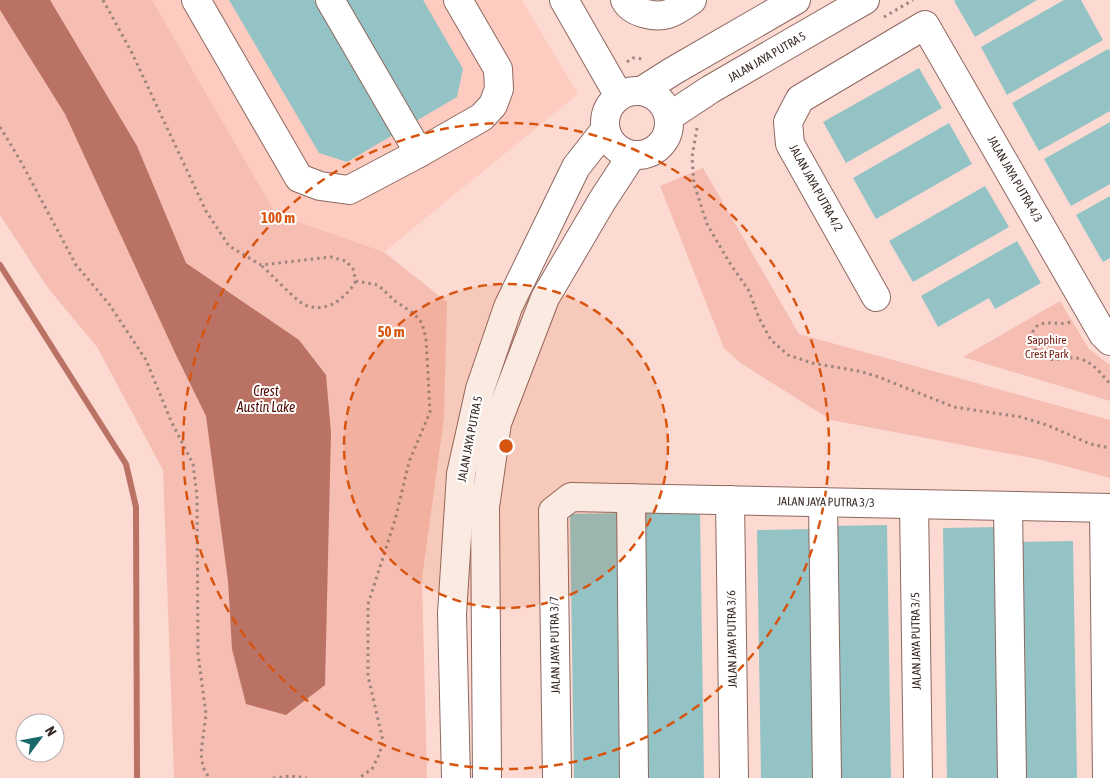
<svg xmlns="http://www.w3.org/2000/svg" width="1110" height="778" viewBox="0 0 1110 778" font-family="'Asap Condensed',sans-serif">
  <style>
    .built { fill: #fecbc0 }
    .green { fill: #f6bdb2 }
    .water { fill: #ba7264 }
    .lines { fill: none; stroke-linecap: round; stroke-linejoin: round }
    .stream { stroke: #ba7264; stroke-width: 6 }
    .building { fill: #94c3c5 }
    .minor-casing { stroke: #8d6860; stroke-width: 30 }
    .path { stroke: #9d847e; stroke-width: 3; stroke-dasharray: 2.5 4; stroke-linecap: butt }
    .minor { stroke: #fff; stroke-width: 28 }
    .ring { fill: none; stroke: #d7540f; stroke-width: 2.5; stroke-dasharray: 9 6 }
    .labels { text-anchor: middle; stroke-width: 4; stroke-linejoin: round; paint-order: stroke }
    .street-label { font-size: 12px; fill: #3a2a26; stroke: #fff }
    .park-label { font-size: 12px; fill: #741b0d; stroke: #fff }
    .water-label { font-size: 14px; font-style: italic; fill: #500c03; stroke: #fff }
    .centre { fill: #d7540f; stroke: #fff; stroke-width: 2.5 }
    .ring-label { font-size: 15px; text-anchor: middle; font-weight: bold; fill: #d7540f; stroke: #fff; stroke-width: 4; stroke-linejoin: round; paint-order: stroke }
  </style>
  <rect width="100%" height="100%" fill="#fcdad2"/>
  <!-- built -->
  <path class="built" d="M152,0h370l56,94 -194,158 -108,-38z"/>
  <!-- green -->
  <g class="green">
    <path d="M0,0h152l124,214 108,38 63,50 -3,116 -22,160 5,200h-253l-11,-308 -66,-123 -49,-59 -48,-73z"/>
    <path d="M703,168l96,166 311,86v58l-68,-18 -211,-40 -89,-56 -18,-16 -64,-162z"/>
    <path d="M1060,301l29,48 21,16v36l-147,-44z"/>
  </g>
  <!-- water -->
  <path class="water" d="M0,0h50l87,146 49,117 113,77 27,35 5,58 -6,252 -39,30 -40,-11 -14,-55 -4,-68 -22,-165 -30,-61 -111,-241 -65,-104z"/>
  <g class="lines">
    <!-- stream -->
    <path class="stream" d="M0,265l126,199 10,43 1,271"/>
  </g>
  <!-- building -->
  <g class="building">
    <path d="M229,0h85l79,135 -46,27 -28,-9z"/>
    <path d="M340,0h83l40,69 -6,28 -46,27z"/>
    <path d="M956,0h81l-62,37 -21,-36z"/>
    <path d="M1064,0h17l22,40 -96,55 -26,-48z"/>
    <path d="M1108,49l2,2v60l-71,40 -27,-48z"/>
    <path d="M919,68l23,40 -96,55 -23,-41z"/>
    <path d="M1110,122v62l-39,22 -27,-47z"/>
    <path d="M949,123l23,41 -96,55 -23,-41z"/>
    <path d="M985,186l24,41 -96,55 -24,-41z"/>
    <path d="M1110,196v62l-7,4 -27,-47z"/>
    <path d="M1017,241l24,42 -46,26 -6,-11 -51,29 -17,-31z"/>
    <path d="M643,510h57l4,268h-57z"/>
    <path d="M626,513l4,265h-56l-4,-264z"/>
    <path d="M887,525l4,253h-57l-3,-252z"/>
    <path d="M999,527l4,251h-56l-4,-250z"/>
    <path d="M813,529l4,249h-56l-4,-248z"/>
    <path d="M1073,541l4,237h-56l-4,-236z"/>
  </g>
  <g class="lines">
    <defs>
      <g id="minor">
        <path d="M196,0l103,178 21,8 29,4 70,-37 63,-36 11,-12 6,-16 -1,-20 -40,-69"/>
        <path d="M330,0l89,153"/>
        <path d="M564,0l55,96"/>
        <path d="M625,0c7,13 29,18 43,14 9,-3 17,-9 24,-14"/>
        <path d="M643,90l30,-19 123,-71"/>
        <circle cx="637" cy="123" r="32"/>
        <path d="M670,116l41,-27 154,-89"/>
        <path d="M876,297l-86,-153 -2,-22 12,-23 125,-74 178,309 7,7"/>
        <path d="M631,498l3,280"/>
        <path d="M730,500l4,278"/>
        <path d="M823,502l4,276"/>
        <path d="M914,504l4,274"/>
        <path d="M1008,506l4,272"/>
        <path d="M1104,508l3,270"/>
        <path d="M456,778l-4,-164 9,-140 19,-85 28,-82 68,-140 29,-37"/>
        <path d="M487,778l-2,-271 12,-84 48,-125 57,-97 30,-46"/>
        <path d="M557,778l-4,-267 18,-14 539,11"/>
      </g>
    </defs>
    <!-- minor casing -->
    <use href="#minor" class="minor-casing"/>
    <!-- path -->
    <g class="path">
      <path d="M103,0l29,53 74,158 23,35 32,19 70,-8 15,4 7,8 3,12 22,4 17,16 18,12 9,10 4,15 4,74 -21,50 -14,58 -27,84v72l15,65 -4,14 -7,14 -13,9"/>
      <path d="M884,17l29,-17"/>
      <path d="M627,62l6,-4 12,1"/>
      <path d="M0,127l20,33 56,105 33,39 37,56 25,61 22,43 4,32 1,158 8,60 -5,39 2,14 6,11"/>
      <path d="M697,128l-5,29 2,27 13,40 22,38 20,29 10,27 12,22 17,15 24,8 46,8 18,5 78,31 67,10 26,8 43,19 20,4"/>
      <path d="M262,266c9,8 34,35 43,39 22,9 41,-7 51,-24"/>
      <path d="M1070,322c-10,4 -22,-2 -31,3 -5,2 -7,7 -7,13 0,5 2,9 5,14 12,15 28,2 44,7 13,4 21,16 29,25"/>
      <path d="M273,778l17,-2 17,2"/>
    </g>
    <!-- minor -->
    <use href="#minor" class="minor"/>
  </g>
  <!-- distance rings -->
  <circle cx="506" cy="446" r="162" fill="#d7540f" fill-opacity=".12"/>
  <g class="ring">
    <circle cx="506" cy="446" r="162"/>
    <circle cx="506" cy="446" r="323"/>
  </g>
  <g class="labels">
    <!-- street labels -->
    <g class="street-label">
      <text transform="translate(767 57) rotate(-30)" y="4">JALAN JAYA PUTRA 5</text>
      <text transform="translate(1015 179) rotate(60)" y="4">JALAN JAYA PUTRA 4/3</text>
      <text transform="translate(816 188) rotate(61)" y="4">JALAN JAYA PUTRA 4/2</text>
      <text transform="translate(470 439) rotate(-79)" y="4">JALAN JAYA PUTRA 5</text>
      <text transform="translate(826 502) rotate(1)" y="4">JALAN JAYA PUTRA 3/3</text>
      <text transform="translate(732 639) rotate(-91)" y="4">JALAN JAYA PUTRA 3/6</text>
      <text transform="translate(916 641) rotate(-91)" y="4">JALAN JAYA PUTRA 3/5</text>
      <text transform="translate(555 645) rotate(-91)" y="4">JALAN JAYA PUTRA 3/7</text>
    </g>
    <!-- park labels -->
    <g class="park-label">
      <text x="1047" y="344">Sapphire<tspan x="1047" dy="14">Crest Park</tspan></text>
    </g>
    <!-- water labels -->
    <g class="water-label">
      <text x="266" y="396">Crest<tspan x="266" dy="16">Austin Lake</tspan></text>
    </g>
  </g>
  <circle cx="506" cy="446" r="8" class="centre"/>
  <g class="ring-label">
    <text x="278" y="223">100 m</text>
    <text x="391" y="337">50 m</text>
  </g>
  <!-- north arrow -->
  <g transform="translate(40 738) rotate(58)"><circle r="24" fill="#ffffff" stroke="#b0aaa8"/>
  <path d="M0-4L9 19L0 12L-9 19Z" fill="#1a686b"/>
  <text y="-8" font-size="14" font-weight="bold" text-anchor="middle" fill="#3a2a26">N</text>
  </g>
</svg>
